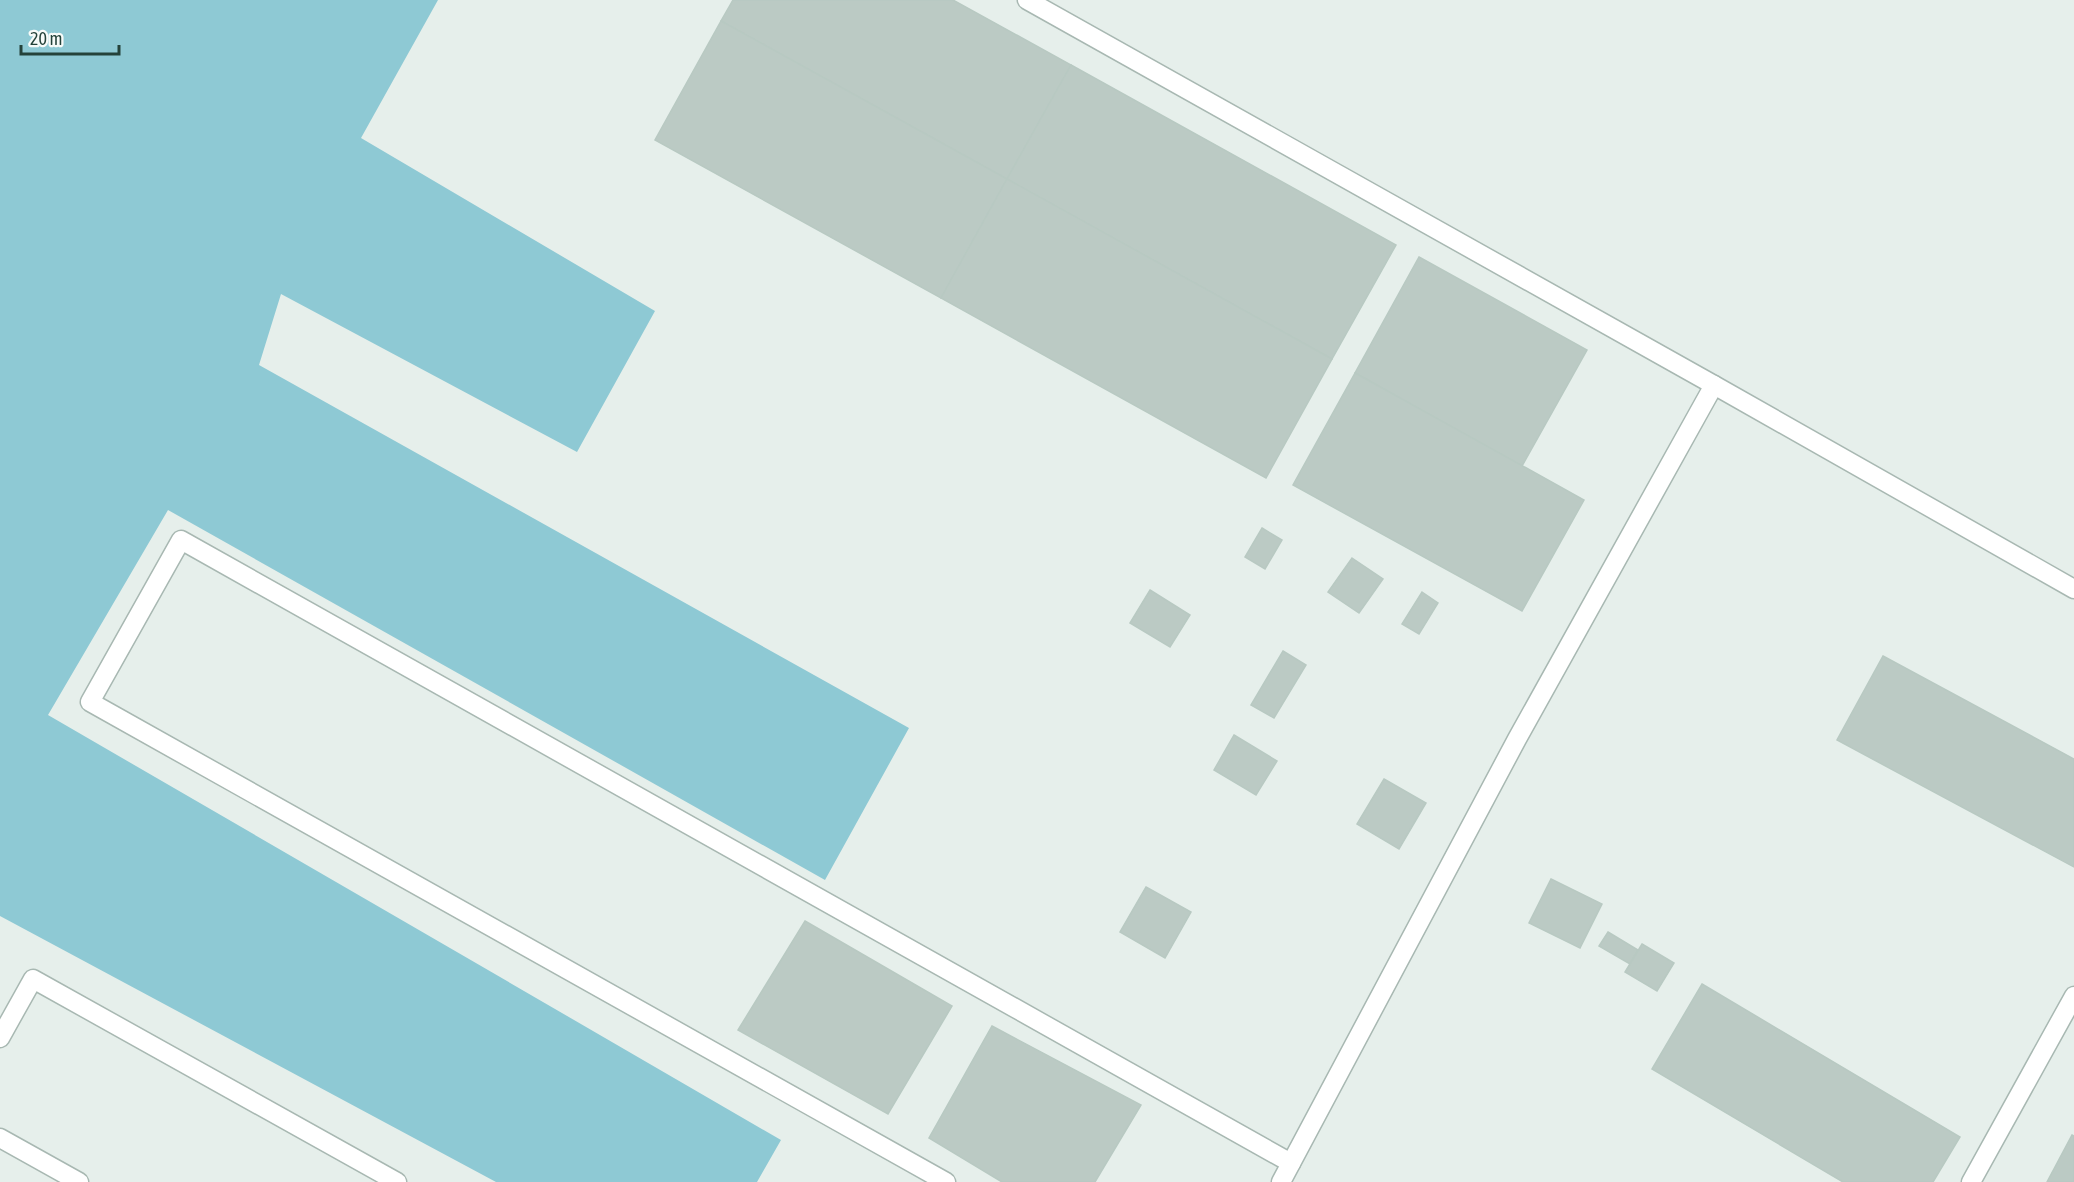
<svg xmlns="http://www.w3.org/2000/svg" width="2074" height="1182" viewBox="0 0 2074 1182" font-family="'Asap Condensed',sans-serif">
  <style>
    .water { fill: #8ec9d4 }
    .building { fill: #bbcac4; stroke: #b8c9c2; stroke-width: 1.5 }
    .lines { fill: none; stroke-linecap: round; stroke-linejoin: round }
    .street-casing { stroke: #a8b8b2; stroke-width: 21 }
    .street { stroke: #fff; stroke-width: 18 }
  </style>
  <rect width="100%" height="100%" fill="#e6efeb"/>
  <!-- water -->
  <path class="water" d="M0,0h438l-77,138 294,173 -78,141 -296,-158 -22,71 650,363 -84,152 -657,-370 -120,205 733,425 -24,42h-261l-496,-266z"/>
  <!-- building -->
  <g class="building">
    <path d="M733,0h220l118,65 -64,114 -286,-158z"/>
    <path d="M721,21l286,158 -66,119 -286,-158z"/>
    <path d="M1071,65l325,180 -64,114 -325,-180z"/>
    <path d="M1007,179l325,180 -66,119 -325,-180z"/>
    <path d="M1419,257l168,93 -65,116 -167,-93z"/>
    <path d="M1355,373l229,127 -62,111 -229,-126z"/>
    <path d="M1262,528l20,12 -17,29 -20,-12z"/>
    <path d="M1352,558l31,21 -24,34 -31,-21z"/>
    <path d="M1150,590l40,25 -20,32 -40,-24z"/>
    <path d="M1422,592l16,11 -19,31 -17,-10z"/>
    <path d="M1283,651l23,14 -32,53 -23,-13z"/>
    <path d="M1883,656l191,103v108l-237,-127z"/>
    <path d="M1234,735l43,26 -21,34 -42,-25z"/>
    <path d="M1384,779l42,24 -27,46 -42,-25z"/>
    <path d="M1551,879l51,25 -22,44 -51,-25z"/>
    <path d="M1146,887l45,25 -26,46 -45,-26z"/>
    <path d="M805,921l147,85 -64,108 -150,-84z"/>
    <path d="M1608,932l30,18 -8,14 -31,-18z"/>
    <path d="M1642,944l32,19 -17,28 -32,-19z"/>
    <path d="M1702,984l258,153 -27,45h-90l-191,-113z"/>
    <path d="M992,1026l149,79 -46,77h-93l-73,-44z"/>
    <path d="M2072,1135l2,1v46h-27z"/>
  </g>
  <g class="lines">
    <defs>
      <g id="street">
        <path d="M1027,0l687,385 360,204"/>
        <path d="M0,1038l33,-59 364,203"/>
        <path d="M0,1138l79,44"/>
        <path d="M946,1182l-856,-480 91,-162 1110,623"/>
        <path d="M1281,1182l236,-443 197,-354"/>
        <path d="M1971,1182l103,-186"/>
      </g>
    </defs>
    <!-- street casing -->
    <use href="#street" class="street-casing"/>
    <!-- street -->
    <use href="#street" class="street"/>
  </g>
  <!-- scale -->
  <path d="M21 45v9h98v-9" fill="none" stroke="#24423a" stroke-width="3"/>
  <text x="30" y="45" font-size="18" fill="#24423a" stroke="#f7fbf9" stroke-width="4.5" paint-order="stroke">20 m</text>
</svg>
